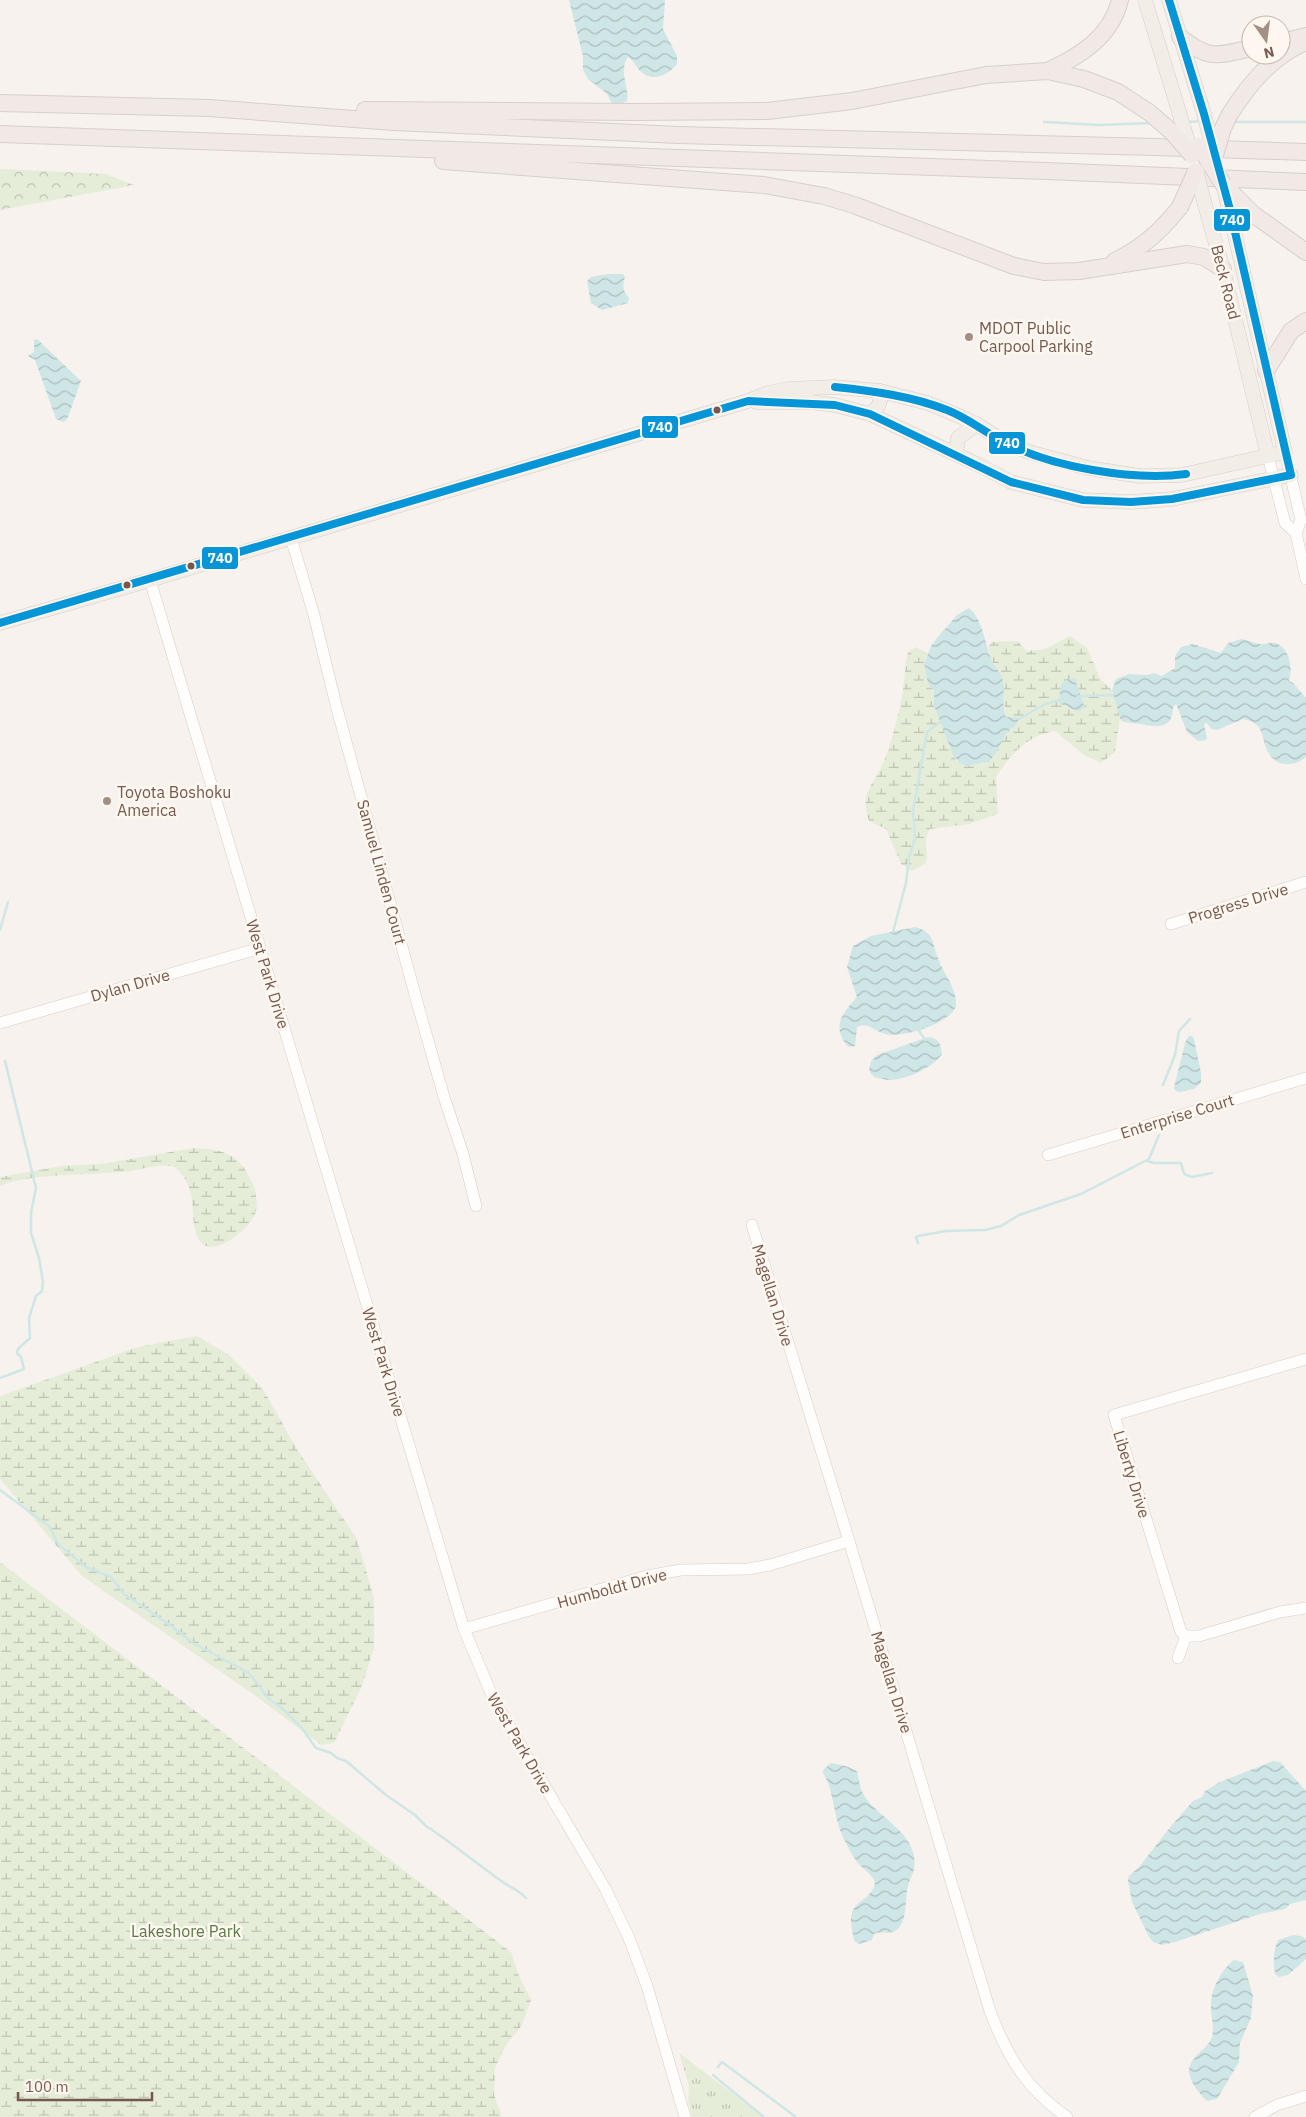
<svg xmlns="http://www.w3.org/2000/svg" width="1306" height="2117" viewBox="0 0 1306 2117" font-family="'IBM Plex Sans',sans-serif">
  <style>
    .grass { fill: url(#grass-tufts) }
    .forest { fill: url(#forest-crowns) }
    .wetland { fill: url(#wetland-marsh); fill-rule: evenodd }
    .water { fill: url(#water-waves) }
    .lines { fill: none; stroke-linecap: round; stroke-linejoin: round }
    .stream { stroke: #cfe6e7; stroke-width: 2.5 }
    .minor-casing { stroke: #d6ceca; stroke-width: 12 }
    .major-casing { stroke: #d8cfcb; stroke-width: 15 }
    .highway-casing { stroke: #d8cfcb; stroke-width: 18 }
    .minor { stroke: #fefdfc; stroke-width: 11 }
    .major { stroke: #f2ede6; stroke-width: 14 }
    .highway { stroke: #f1e9e6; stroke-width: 16 }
    .major-bridge-casing { stroke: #d8cfcb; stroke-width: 15; stroke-linecap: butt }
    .highway-bridge-casing { stroke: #d8cfcb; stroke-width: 18; stroke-linecap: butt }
    .major-bridge { stroke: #f2ede6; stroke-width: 14 }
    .highway-bridge { stroke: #f1e9e6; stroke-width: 16 }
    .bus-1-casing { stroke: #fef7f0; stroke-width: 11 }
    .bus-1 { stroke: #0696d7; stroke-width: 8 }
    .poi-dot { fill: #a28f86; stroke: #fef7f0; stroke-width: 2 }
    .bus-dot { fill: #75594e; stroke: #fef7f0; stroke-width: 2 }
    .labels { text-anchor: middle; stroke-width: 5; stroke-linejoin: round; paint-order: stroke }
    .street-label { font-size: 16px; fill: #75594e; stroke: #fef7f0 }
    .poi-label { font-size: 16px; fill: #75594e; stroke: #fef7f0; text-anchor: start }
    .park-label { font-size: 16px; fill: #597946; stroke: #fef7f0 }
    .line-badge { stroke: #fef7f0; stroke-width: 2 }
    .badge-label { font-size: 14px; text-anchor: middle; font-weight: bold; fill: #fff }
  </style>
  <defs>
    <pattern id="grass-tufts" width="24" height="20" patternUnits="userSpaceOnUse" patternTransform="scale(1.25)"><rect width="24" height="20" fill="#e5edd9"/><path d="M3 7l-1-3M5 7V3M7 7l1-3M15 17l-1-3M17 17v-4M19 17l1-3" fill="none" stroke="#bec3b2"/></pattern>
    <pattern id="forest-crowns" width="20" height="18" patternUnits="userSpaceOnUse" patternTransform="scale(1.25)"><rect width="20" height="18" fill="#e5edd9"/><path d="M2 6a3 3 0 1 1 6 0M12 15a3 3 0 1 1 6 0" fill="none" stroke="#bec3b2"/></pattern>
    <pattern id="wetland-marsh" width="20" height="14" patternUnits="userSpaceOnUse" patternTransform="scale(1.25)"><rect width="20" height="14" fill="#e5edd9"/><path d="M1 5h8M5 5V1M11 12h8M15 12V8" fill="none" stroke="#bec3b2"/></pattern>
    <pattern id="water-waves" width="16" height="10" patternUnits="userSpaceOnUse" patternTransform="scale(1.25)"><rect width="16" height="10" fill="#cfe6e7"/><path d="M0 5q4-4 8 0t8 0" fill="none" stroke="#adbdbd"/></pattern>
  </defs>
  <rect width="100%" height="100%" fill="#f7f2ed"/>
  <!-- grass -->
  <path class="grass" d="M679,2053l85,64h-72l-4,-17 1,-14z"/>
  <!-- forest -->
  <path class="forest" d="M0,169l106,5 28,11 -134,25z"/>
  <!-- wetland -->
  <g class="wetland">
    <path d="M1070,636l17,12 14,32 11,10 8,27 -5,35 -14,11 -17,-8 -29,-24c-29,5 -44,23 -59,46l2,37 -29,10 -39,5c-8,11 -1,22 -4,34l-14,8 -11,-7 -15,-35 -17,-8c-10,-30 5,-35 15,-60 9,-22 15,-48 19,-71 2,-13 2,-26 5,-38l8,-5 11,6 -3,11 4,20 6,7v15l22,54 11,6 20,-3 9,-10 12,-24 7,-3 1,-9h-10l-1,-4 -2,-32 -12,-21 -3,-13 4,-5 25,-1 10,10 18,-2zM1075,679l10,29 -19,-1 -6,-4 1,-19z"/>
    <path d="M194,1148c31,1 47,7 59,37 3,8 5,18 3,26 -2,13 -32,38 -46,36 -21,-3 -15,-38 -19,-53 -3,-11 -7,-19 -15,-26 -10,-7 -38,3 -52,4 -33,3 -96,1 -124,14v-9l61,-11 40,-2z"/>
    <path d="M197,1336l32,19 34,34 35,62 59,88 17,59v50l-12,38 -28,57 -13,2 -68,-51 -171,-118 -82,-97v-83l138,-49z"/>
    <path d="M0,1562l511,390 8,24 12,24 -9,25 -17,22 -10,21 -1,27 8,22h-502z"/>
  </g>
  <!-- water -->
  <g class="water">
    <path d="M569,0h96l-2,29 14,27v8c-7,9 -21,18 -33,10 -7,-4 -9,-13 -16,-17 -10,14 2,31 -1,44l-9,4 -7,-3 -4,-8 -19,-15 -5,-9v-14z"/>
    <path d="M608,274h15l2,3c-3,9 -2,14 4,21l-1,5 -26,7 -11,-7 -4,-22 4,-4z"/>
    <path d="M37,339l44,42 -13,36 -4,5 -8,-3 -21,-59 -7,-4 6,-4v-12z"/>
    <path d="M969,608c15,13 15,35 23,53 2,6 8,10 10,17 4,12 -1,26 4,39h10l3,2 -4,7 -9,7 -10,20 -7,9 -22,4 -7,-3 -7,-8 -19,-49v-15l-6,-7 -4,-20 7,-18 5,-7 21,-24z"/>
    <path d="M1241,639c7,1 12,4 19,5 5,1 10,-2 16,-1 14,6 17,25 13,38l4,2 13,15v59c-10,9 -27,11 -36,-2 -11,-15 -2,-31 -27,-36l-26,11 -6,-1 -5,-7 -2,3 3,12 -1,3 -8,1 -11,-9 -11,-28 -3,3c0,22 -15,21 -32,17 -7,-1 -13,-1 -20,-3l-9,-31 4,-11 13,-5 18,1 7,-2 8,3 13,-8v-12l6,-9 12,-3 28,9 7,-10z"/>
    <path d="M1068,679h7l10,29 -8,3 -18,-8 2,-19z"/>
    <path d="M915,927c19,5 17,15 23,31 5,15 19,30 18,47 -3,18 -55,34 -71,29 -11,-3 -16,-12 -28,-7l-2,19 -7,1c-17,-21 -6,-33 9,-50l-10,-30 6,-21 18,-10z"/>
    <path d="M1189,1036h3l2,3 7,34v10l-7,6 -16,3 -4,-3 1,-6 11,-43z"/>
    <path d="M928,1037c12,2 12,6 14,17 -9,14 -34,25 -52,26 -5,0 -11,-2 -16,-3l-5,-6 2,-10 6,-6z"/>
    <path d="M1273,1761l7,1 26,29v109l-16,4 -5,5 -25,5 -85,28 -13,3 -9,-3 -4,-5 -17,-35 -4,-21 1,-5 10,-9 33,-42 21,-24 9,-4 3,-6 15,-9z"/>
    <path d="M831,1763l15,3 11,5c2,9 3,19 8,26 15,22 55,38 49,72 -2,7 -6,14 -7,22 -2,13 0,36 -14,41 -7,2 -12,-1 -19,2l-2,6 -13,4 -5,-3c-1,-10 -5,-19 -2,-28 3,-13 21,-14 23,-31 -5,-10 -12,-13 -18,-20 -6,-8 -11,-19 -15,-27 -9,-21 -8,-45 -19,-62v-3z"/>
    <path d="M1293,1935l8,1 5,3v20l-18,16 -9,2 -4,-3c-2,-12 -2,-22 3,-34z"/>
    <path d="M1234,1960l9,2 10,34 -2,22 -11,25 -1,19 -22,37 -10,2c-7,-6 -17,-19 -18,-29 0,-17 18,-21 23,-35 3,-11 -2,-22 -1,-34 1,-16 11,-34 23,-43z"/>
  </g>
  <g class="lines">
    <!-- stream -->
    <g class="stream">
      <path d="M1044,122l55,3 53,-2"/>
      <path d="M1187,122l15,-1"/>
      <path d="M1232,122h74"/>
      <path d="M1078,696l35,-1"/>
      <path d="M1019,719l26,-15 18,-5"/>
      <path d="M0,930l8,-28"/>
      <path d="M893,932l13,-49 3,-26 6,-18 -2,-28 14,-79 13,-10"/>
      <path d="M917,1027l8,13"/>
      <path d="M1163,1085l12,-30 4,-24 11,-12"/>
      <path d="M1147,1161l7,2h27l3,11 8,3 20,-4"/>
      <path d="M918,1243l-2,-6 2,-1 28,-5 39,-1 16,-4 18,-11 62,-21 68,-35 10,-24"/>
      <path d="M0,1378l24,-9 -3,-12 -4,-4 1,-4 12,-11 -1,-20 7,-22 6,-5 1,-9 -4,-24 -8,-25v-20l5,-25 -31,-127"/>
      <path d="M0,1490l49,36 10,19 27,22 25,10 13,17 46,31 23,18 56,30 19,25 15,11 18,18 15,21 15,5 6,5 9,3 40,34 29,20 12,12c6,2 8,6 15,10 21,15 41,31 62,46 8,5 16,8 22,15"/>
      <path d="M718,2067l4,-5 74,55"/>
      <path d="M713,2075l51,42"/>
    </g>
    <defs>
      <g id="minor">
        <path d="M1285,452l16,68 -5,13 10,46"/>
        <path d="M1268,456l17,67 11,10"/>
        <path d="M291,538l23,77 22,90 83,304 25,88 19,57 13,52"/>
        <path d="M150,580l314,1049 30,71 112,190 23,48 18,48 38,131"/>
        <path d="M1171,924l135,-42"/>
        <path d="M0,1023l260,-75"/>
        <path d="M1048,1155l258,-77"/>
        <path d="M752,1225l97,316 141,470c17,45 36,78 77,106"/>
        <path d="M1306,1359l-192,56 67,217 5,4h13l81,-24 26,-4"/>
        <path d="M464,1629l183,-53 34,-6 67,-1 22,-4 79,-24"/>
        <path d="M1178,1658l8,-22"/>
        <path d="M1255,2117l22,-12 29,-9"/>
      </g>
      <g id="major">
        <path d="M1145,0l34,112"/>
        <path d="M1169,0l35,114"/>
        <path d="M1205,205l18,64 45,187"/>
        <path d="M756,402h54l25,3 35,9 111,52 30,16 72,18 48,2 41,-3 119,-24"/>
        <path d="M870,414c10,-7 11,-12 10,-23"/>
        <path d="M956,454l2,-16 19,-14"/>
        <path d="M0,623l150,-43 598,-179 20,-8 21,-4 45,-2 46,4 48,12 24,10 25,11 26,17 26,11 59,16 52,8 42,-1 103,-23 -62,-268"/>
      </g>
      <g id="highway">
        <path d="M1180,37c29,23 36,19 71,11"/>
        <path d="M1281,42l25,-6"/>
        <path d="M1048,71c32,-15 63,-34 72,-71"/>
        <path d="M0,103l209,5 185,14 285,13 476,12 151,5"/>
        <path d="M365,110l271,2 131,-1 85,-10 134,-26 62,-4 36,8 34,13 32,21"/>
        <path d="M1230,114c19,-30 42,-58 76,-72"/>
        <path d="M0,134l1046,37 260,11"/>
        <path d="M443,161l321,24 60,11 30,9 160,61 30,6 35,-1 108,-17 17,3 19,12"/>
        <path d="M1223,184l30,30 53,38"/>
        <path d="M1115,261c28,-14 45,-29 65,-54"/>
        <path d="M1266,371l25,-40 15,-10"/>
      </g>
    </defs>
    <!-- minor casing -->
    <use href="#minor" class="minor-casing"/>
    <!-- major casing -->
    <use href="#major" class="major-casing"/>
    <!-- highway casing -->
    <use href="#highway" class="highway-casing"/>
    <!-- minor -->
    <use href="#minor" class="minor"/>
    <!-- major -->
    <use href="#major" class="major"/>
    <!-- highway -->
    <use href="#highway" class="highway"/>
    <defs>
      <g id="major-bridge">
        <path d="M1179,112l12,40"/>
        <path d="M1204,114l11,43"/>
        <path d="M1196,171l9,34"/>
      </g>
      <g id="highway-bridge">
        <path d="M1150,113l23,20 19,22"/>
        <path d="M1199,146l24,38"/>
        <path d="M1215,155l8,-27 7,-14"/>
        <path d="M1180,207l16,-36"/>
      </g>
    </defs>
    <!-- major-bridge casing -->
    <use href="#major-bridge" class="major-bridge-casing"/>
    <!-- highway-bridge casing -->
    <use href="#highway-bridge" class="highway-bridge-casing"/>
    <!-- major-bridge -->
    <use href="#major-bridge" class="major-bridge"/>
    <!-- highway-bridge -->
    <use href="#highway-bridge" class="highway-bridge"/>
    <defs>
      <g id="bus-1">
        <path d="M835,387c38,4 76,9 112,23 21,8 37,22 57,32 48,25 128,39 182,32"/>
        <path d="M0,623l748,-222 87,4 35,9 141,68 72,18 48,2 41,-3 119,-24 -62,-269 -25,-92 -35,-114"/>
      </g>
    </defs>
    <!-- bus-1 casing -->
    <use href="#bus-1" class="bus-1-casing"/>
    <!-- bus-1 -->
    <use href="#bus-1" class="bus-1"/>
  </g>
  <!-- markers -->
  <g class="poi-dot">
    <circle cx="969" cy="337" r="5"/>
    <circle cx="107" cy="801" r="5"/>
  </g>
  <g class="bus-dot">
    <circle cx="717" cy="410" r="4.5"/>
    <circle cx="191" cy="566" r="4.5"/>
    <circle cx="127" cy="585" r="4.5"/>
  </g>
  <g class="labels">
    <!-- street labels -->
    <g class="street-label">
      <text transform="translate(1226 282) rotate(76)" y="6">Beck Road</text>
      <text transform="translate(382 872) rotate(75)" y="6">Samuel Linden Court</text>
      <text transform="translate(1238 903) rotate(-17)" y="6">Progress Drive</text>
      <text transform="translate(268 974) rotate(73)" y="6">West Park Drive</text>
      <text transform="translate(130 985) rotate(-16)" y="6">Dylan Drive</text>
      <text transform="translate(1177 1116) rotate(-17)" y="6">Enterprise Court</text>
      <text transform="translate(773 1295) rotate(73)" y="6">Magellan Drive</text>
      <text transform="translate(384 1362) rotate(73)" y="6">West Park Drive</text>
      <text transform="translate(1132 1474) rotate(73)" y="6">Liberty Drive</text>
      <text transform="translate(612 1588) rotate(-15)" y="6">Humboldt Drive</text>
      <text transform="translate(892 1682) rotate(73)" y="6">Magellan Drive</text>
      <text transform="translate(520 1743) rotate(60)" y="6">West Park Drive</text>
    </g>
    <!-- poi labels -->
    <g class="poi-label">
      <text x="979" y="334">MDOT Public<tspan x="979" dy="18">Carpool Parking</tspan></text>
      <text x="117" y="798">Toyota Boshoku<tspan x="117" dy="18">America</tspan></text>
    </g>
    <!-- park labels -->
    <g class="park-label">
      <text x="186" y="1937">Lakeshore Park</text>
    </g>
  </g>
  <g class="line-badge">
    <rect x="1213" y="208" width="38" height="24" rx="5" fill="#0696d7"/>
    <rect x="641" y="415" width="38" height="24" rx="5" fill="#0696d7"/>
    <rect x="988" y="431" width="38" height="24" rx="5" fill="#0696d7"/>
    <rect x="201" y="546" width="38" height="24" rx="5" fill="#0696d7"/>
  </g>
  <g class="badge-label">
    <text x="1232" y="225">740</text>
    <text x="660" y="432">740</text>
    <text x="1007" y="448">740</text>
    <text x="220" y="563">740</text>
  </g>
  <!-- north arrow -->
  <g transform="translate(1266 40) rotate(166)"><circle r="24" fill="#fef7f0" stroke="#c7b8af"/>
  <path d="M0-4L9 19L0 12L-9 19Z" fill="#a28f86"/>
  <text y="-8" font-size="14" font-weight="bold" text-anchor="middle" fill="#75594e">N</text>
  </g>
  <!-- scale -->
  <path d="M18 2092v8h134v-8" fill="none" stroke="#75594e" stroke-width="2.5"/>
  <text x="25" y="2092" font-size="15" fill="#75594e" stroke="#fef7f0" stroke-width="4" paint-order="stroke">100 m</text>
</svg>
